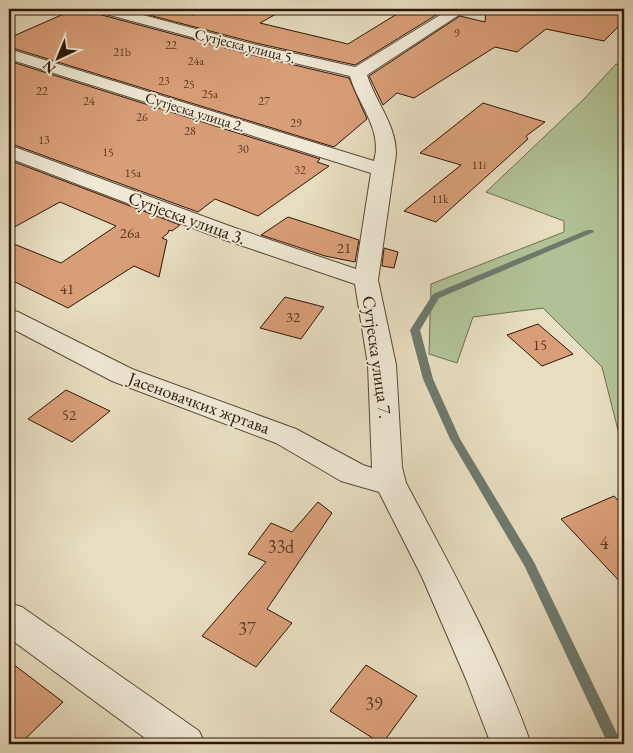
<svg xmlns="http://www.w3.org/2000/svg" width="633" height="753" viewBox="0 0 633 753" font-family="'EB Garamond',serif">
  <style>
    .green { fill: #b1c296; stroke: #706c4e }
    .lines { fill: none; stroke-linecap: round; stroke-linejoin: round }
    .stream { fill: #6d7a6d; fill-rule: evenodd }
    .building { fill: #d89e77; stroke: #2e1706 }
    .minor-casing { stroke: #5c4834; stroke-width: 2 }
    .minor { fill: #efe9d6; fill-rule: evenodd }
    .labels { text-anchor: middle; stroke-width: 4; stroke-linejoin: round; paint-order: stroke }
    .far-number-label { font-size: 12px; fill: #583922 }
    .far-street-label { font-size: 15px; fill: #2e1706; stroke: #efe9d6 }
    .number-label { font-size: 15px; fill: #583922 }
    .street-label { font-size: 18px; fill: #2e1706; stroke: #efe9d6 }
    .near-number-label { font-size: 18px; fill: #583922 }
  </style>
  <rect width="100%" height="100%" fill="#e7ddc0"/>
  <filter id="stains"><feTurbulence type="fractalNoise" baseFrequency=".004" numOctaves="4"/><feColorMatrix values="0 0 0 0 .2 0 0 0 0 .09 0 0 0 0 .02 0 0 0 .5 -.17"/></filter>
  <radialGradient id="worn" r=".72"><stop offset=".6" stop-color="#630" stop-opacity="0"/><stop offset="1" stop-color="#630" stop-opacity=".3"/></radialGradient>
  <!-- green -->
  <path class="green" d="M616,64l8,2v388l-22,-87 -59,-59 -70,9 -16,46 -28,-9 2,-70 133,-52v-11l-78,-29 97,-92z"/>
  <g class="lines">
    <!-- stream -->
    <path class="stream" d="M587,230h6l1,2 -155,66 -19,32 13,49 27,60 74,123 88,182h-14l-83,-177 -75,-128 -27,-60 -13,-49 23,-36z"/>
  </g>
  <!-- building -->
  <g class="building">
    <path d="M75,9h18l5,5 150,40 101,24 18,41 -33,28 -325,-100v-9z"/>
    <path d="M126,9h44l23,6 15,-6h77l-25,14 88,21 57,-35h19l17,3 -86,53 -99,-22z"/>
    <path d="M486,9h138v12l-20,20 -58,-12 -29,23 -22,-5 -81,51 -17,-5 -14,12 -14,-29 91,-60 25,6z"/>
    <path d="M9,61l311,98 -3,3 12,4 -71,50 -43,-17 -17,13 -189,-69z"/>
    <path d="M483,103l62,19 -19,14 2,3 -92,83 -32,-11 57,-46 -41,-12z"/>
    <path d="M9,160l171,65 -8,6 -3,-1 -1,3 -6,5 5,2 -8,37 -25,-11 -66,42 -59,-29v-37l52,21 55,-37 -56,-24 -51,28z"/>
    <path d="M288,217l71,23 -4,22 -30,-6 -64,-21z"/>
    <path d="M384,248l14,4 -4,16 -12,-2z"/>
    <path d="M285,297l39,10 -23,32 -41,-11z"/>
    <path d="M538,324l35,30 -31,12 -35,-31z"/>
    <path d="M66,390l44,21 -38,31 -44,-23z"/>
    <path d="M614,496l10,11v79l-63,-67z"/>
    <path d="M318,502l14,11 -65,96 25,14 -36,44 -54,-31 64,-74 -18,-8 23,-31 21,9z"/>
    <path d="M9,661l54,41 -43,42h-11z"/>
    <path d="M366,665l51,31 -35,48 -52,-33z"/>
  </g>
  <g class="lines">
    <defs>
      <g id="minor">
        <path d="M95,9h25l136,36 99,22 95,-58h18l-101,66c9,28 29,49 29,79l-18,126 18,85 6,102 4,16c45,84 93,171 125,261h-40l-25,-65 -44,-102 -43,-85 -38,-11 -65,-38 -164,-62 -103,-54v-18l9,3 114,57 164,60 67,36 9,3 -4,-103 -13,-81 -136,-46 -210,-80v-13l226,83 121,41 15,-96 -362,-114v-10l365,112c9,-32 -16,-56 -24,-85l-102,-24 -150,-40z"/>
        <path d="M335,9h17l-3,3h-11z"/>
        <path d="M9,603l13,4 177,124 6,13h-52l-144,-106z"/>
      </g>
    </defs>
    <!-- minor casing -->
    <use href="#minor" class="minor-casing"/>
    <!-- minor -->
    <use href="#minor" class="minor"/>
  </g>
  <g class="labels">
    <!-- far-number labels -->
    <g class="far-number-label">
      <text x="457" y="37">9</text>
      <text x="171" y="49">22</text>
      <text x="122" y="56">21b</text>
      <text x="196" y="65">24a</text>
      <text x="164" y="85">23</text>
      <text x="189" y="88">25</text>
      <text x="42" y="95">22</text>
      <text x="210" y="98">25a</text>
      <text x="89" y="105">24</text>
      <text x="264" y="105">27</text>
      <text x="142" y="121">26</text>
      <text x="296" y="127">29</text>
      <text x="190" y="135">28</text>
      <text x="44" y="144">13</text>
      <text x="243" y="153">30</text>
      <text x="108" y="156">15</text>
      <text x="479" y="169">11i</text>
      <text x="300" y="174">32</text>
      <text x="133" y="177">15a</text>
      <text x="440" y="203">11k</text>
    </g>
    <!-- far-street labels -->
    <g class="far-street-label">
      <text transform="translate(245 46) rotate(14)" y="5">Сутјеска улица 5.</text>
      <text transform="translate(195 112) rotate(17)" y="5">Сутјеска улица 2.</text>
    </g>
    <!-- number labels -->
    <g class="number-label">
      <text x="130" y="238">26a</text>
      <text x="344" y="253">21</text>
      <text x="67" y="294">41</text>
      <text x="293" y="322">32</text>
      <text x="540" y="350">15</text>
      <text x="69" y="420">52</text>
    </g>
    <!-- street labels -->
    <g class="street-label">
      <text transform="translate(187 218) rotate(20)" y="6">Сутјеска улица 3.</text>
      <text transform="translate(377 357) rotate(82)" y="6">Сутјеска улица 7.</text>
      <text transform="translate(199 403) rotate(20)" y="6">Јасеновачких жртава</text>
    </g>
    <!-- near-number labels -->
    <g class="near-number-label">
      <text x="604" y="549">4</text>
      <text x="281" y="553">33d</text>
      <text x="247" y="635">37</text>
      <text x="374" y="710">39</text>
    </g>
  </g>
  <!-- margin -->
  <rect width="633" height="753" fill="none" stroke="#e7ddc0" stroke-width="30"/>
  <rect x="10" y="10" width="613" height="733" fill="none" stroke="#2e1706" stroke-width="2.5"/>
  <rect x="15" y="15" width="603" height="723" fill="none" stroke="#2e1706"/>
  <!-- north arrow -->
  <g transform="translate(58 58) rotate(224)" stroke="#efe9d6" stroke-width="4" paint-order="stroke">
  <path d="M0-4L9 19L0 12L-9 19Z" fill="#2e1706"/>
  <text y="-8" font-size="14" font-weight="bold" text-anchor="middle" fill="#2e1706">N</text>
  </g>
  <rect width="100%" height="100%" filter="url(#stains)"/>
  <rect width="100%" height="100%" fill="url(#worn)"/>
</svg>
